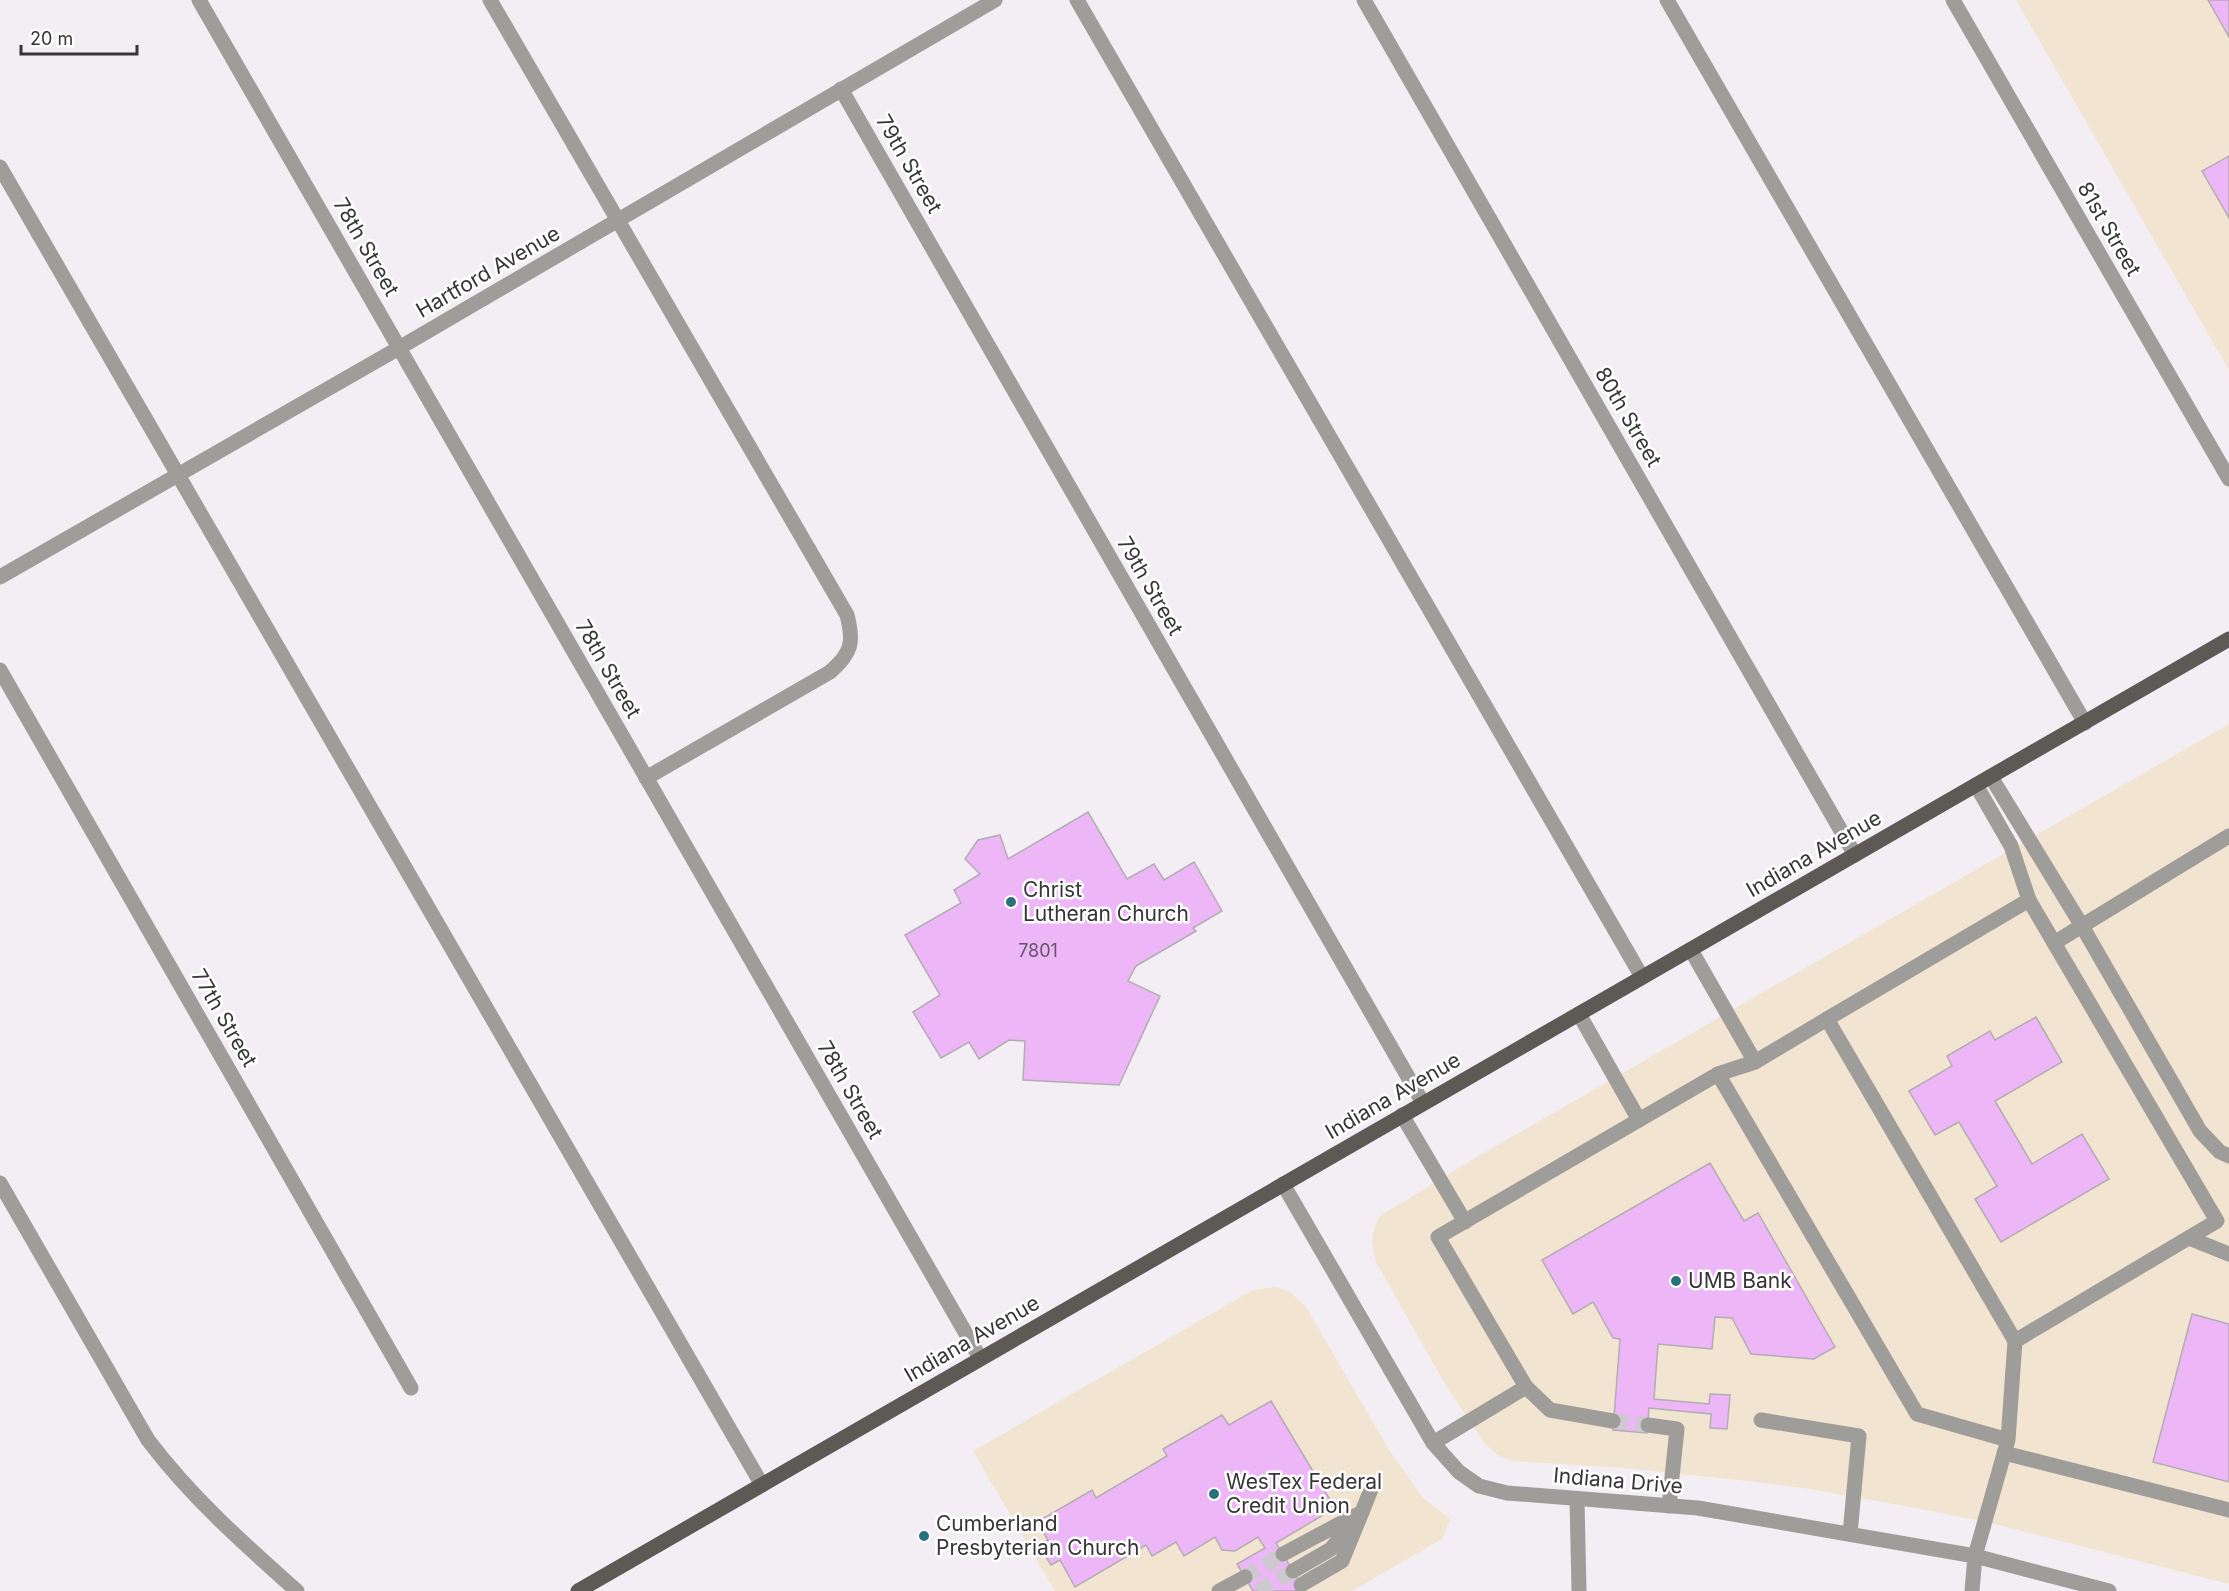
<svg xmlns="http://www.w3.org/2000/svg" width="2229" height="1591" viewBox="0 0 2229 1591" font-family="Inter,sans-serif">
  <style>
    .commercial { fill: #f1e4d0 }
    .building { fill: #edb7f7; stroke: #b2adb3; stroke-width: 1.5 }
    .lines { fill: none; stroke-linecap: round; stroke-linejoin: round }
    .minor-tunnel { stroke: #cdc9ce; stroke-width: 15; stroke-dasharray: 15 8; stroke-linecap: butt }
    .minor { stroke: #9f9d9a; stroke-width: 15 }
    .major { stroke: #5d5955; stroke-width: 15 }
    .poi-dot { fill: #28707b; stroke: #fff; stroke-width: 2 }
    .labels { text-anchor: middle; stroke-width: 5; stroke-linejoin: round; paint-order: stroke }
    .number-label { font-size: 18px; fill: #645667 }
    .street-label { font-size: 21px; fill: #373537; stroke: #fff }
    .poi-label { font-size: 21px; fill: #373537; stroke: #fff; text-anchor: start }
  </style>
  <rect width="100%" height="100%" fill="#f3eef4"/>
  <!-- commercial -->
  <g class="commercial">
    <path d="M2016,0h213v370z"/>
    <path d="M2229,724v860l-238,-61 -75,-15 -106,-19 -71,-9 -115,-12 -111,-7 -14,-5 -14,-12 -40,-60 -69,-122 -4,-20 2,-14 6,-12 90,-55z"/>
    <path d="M1275,1287l15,5 16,15 83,143 34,48 27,21 -8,20 -90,52h-297l-82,-140 280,-161z"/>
  </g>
  <!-- building -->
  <g class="building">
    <path d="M2208,0h21v37z"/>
    <path d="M2229,156v62l-27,-47z"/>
    <path d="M1088,812l39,67 27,-15 10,16 30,-18 28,49 -29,17 3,3 -60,35 -8,15 32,15 -41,89 -96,-5 2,-39 -16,-1 -30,19 -10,-17 -28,16 -28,-46 27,-17 -35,-60 56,-32 -7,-13 26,-16 -15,-15 13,-19 22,-5 8,24z"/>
    <path d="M2036,1017l26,45 -67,39 37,63 50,-30 27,45 -108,63 -26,-43 22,-13 -38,-64 -24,13 -26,-44 43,-25 -5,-10 43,-25 5,9z"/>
    <path d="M1710,1163l34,58 14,-8 77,134 -21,12 -63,-5 -19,-36 -17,-1 -3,32 -54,-5 -4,55 55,5 1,-10 20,1 -3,34 -17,-1 1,-14 -62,-6 -2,25 -34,-3 7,-91 -7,-1 -20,-36 -20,12 -31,-54z"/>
    <path d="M2192,1314l37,10v158l-76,-20z"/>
    <path d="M1271,1401l64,107 -59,35 29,48h-52l-16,-27 28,-16 -7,-11 -23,14 -13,-1 -7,-13 -31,19 -8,-14 -24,14 -6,-11 -71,42 -15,-27 -9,5 -12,-20 9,-5 -11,-18 55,-32 4,8 71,-42 -4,-7 59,-34 7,10z"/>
  </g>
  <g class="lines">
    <!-- minor-tunnel -->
    <g class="minor-tunnel">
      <path d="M1613,1421l35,4"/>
      <path d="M1245,1577l38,-23"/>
      <path d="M1258,1591l35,-20"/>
    </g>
    <!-- minor -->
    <g class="minor">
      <path d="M199,0l781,1358"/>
      <path d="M490,0l357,615c7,27 5,38 -17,57l-184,106"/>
      <path d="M1077,0l565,977"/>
      <path d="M1364,0l491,855"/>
      <path d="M1667,0l418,723"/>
      <path d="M1953,0l276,479"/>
      <path d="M841,89l582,1014"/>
      <path d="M0,167l762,1318"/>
      <path d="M0,577l399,-229 596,-348"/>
      <path d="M0,670l411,718"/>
      <path d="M1991,777l91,149 118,205 20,21 9,4"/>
      <path d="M2054,943l175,-107"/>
      <path d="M1691,950l64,112"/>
      <path d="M1579,1014l60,106"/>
      <path d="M1827,1019l202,-119 -18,-54 -35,-61"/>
      <path d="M1402,1115l63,107"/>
      <path d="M0,1183l148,257c43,57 96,104 149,151"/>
      <path d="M1283,1184l150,259 26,29 20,14 28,7 191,15 277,48 134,35"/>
      <path d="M2189,1238l40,16"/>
      <path d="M2015,1341l202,-120 -188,-321"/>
      <path d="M1526,1387l24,23 63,11"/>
      <path d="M1761,1420l98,16 -9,98"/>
      <path d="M1648,1425l29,4 -8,77"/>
      <path d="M1433,1443l93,-56 -88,-150 280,-163"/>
      <path d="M2004,1453l225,57"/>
      <path d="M1577,1499l2,92"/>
      <path d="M1283,1554l79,-42 10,-25"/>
      <path d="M1293,1571l38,-22 21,-26"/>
      <path d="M1301,1585l41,-24 20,-49"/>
      <path d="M1219,1591l26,-14"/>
      <path d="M1972,1591l3,-35 33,-116 7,-99 -188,-322 -72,43 -37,12 199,340 91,26"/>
    </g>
    <!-- major -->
    <path class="major" d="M578,1591l1651,-952"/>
  </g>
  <!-- markers -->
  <g class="poi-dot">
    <circle cx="1011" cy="902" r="6"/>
    <circle cx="1676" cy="1281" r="6"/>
    <circle cx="1214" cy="1494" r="6"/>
    <circle cx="924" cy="1536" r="6"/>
  </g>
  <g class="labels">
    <!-- number labels -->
    <g class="number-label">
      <text x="1038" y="957">7801</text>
    </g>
    <!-- street labels -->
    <g class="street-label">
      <text transform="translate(909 164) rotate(60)" y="7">79th Street</text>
      <text transform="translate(2109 229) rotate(60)" y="7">81st Street</text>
      <text transform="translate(366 247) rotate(60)" y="7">78th Street</text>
      <text transform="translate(488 272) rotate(-30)" y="7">Hartford Avenue</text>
      <text transform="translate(1628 417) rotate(60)" y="7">80th Street</text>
      <text transform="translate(1150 586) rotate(60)" y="7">79th Street</text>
      <text transform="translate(608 669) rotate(60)" y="7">78th Street</text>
      <text transform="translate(1814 854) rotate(-30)" y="7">Indiana Avenue</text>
      <text transform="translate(224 1018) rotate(60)" y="7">77th Street</text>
      <text transform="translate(850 1090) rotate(60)" y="7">78th Street</text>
      <text transform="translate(1393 1096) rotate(-30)" y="7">Indiana Avenue</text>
      <text transform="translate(972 1339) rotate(-30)" y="7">Indiana Avenue</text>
      <text transform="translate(1618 1481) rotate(5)" y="7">Indiana Drive</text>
    </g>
    <!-- poi labels -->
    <g class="poi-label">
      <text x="1023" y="897">Christ<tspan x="1023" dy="24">Lutheran Church</tspan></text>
      <text x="1688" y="1288">UMB Bank</text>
      <text x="1226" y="1489">WesTex Federal<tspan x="1226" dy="24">Credit Union</tspan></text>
      <text x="936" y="1531">Cumberland<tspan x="936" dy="24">Presbyterian Church</tspan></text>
    </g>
  </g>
  <!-- scale -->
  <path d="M21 45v9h116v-9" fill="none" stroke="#373537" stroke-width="3"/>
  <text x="30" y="45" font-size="18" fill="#373537" stroke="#ffffff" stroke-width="4.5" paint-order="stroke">20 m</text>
</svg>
